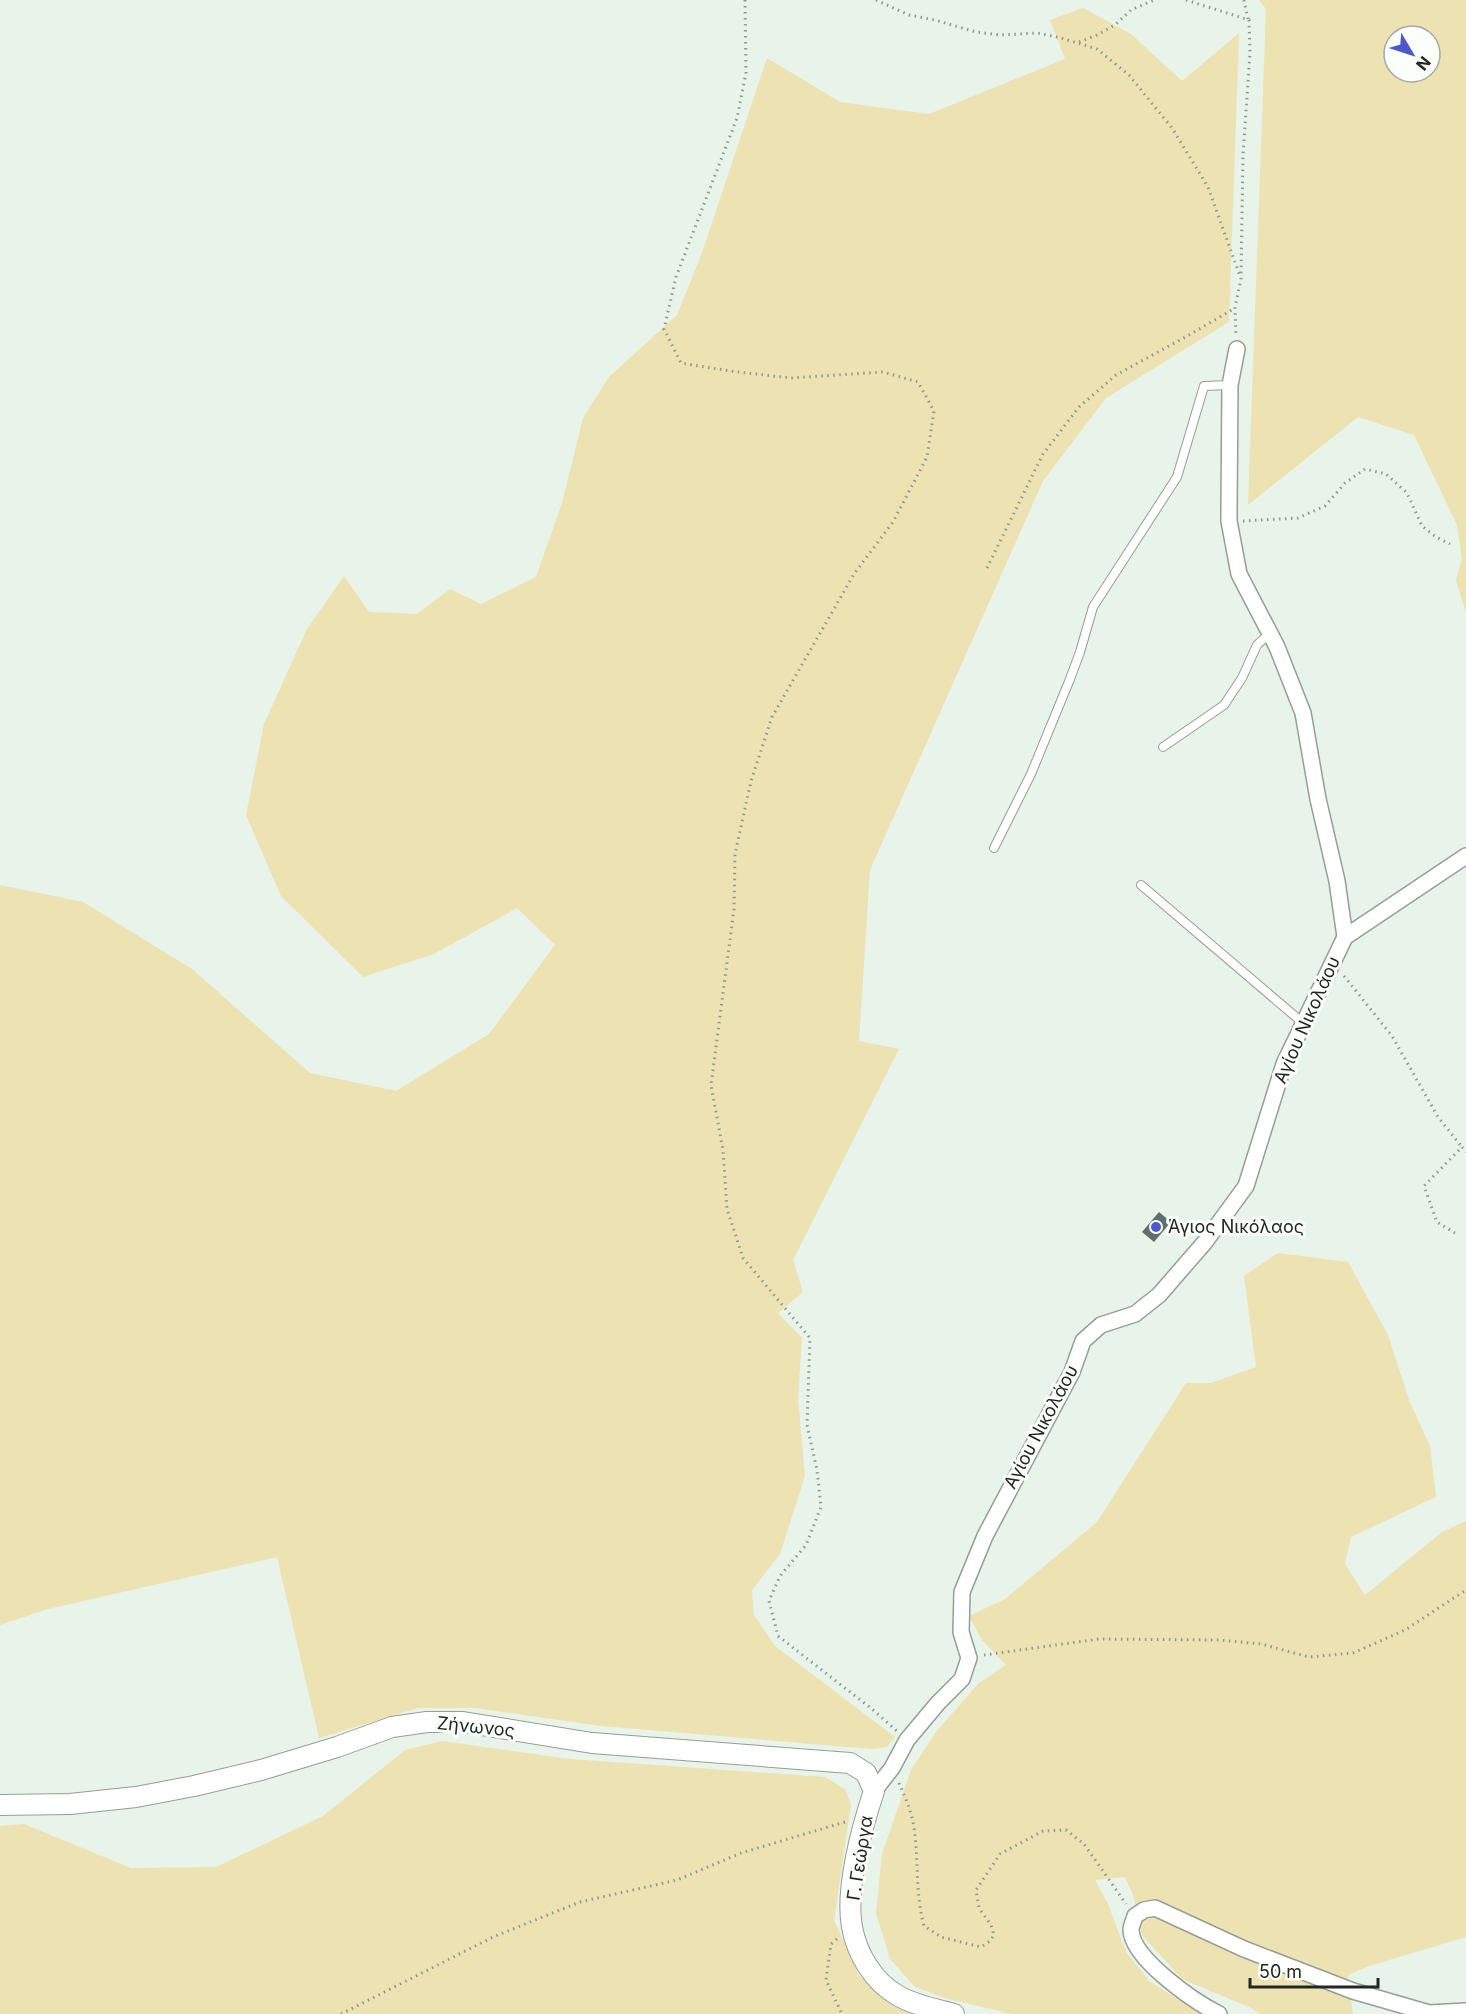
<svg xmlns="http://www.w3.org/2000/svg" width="1466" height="2014" viewBox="0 0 1466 2014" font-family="Inter,sans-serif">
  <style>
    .green { fill: #ede2b2; fill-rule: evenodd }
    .building { fill: #616f6a }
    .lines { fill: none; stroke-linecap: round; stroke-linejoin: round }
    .service-casing { stroke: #949f95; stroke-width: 10 }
    .minor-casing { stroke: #949f95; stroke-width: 18 }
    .tertiary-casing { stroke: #949f95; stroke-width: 22 }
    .path { stroke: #909891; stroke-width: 3; stroke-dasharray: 1.5 4.5; stroke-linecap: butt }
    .service { stroke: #fff; stroke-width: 8 }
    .minor { stroke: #fff; stroke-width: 15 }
    .tertiary { stroke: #fff; stroke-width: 20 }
    .poi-dot { fill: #4d58ce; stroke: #fafffa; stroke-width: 2 }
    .labels { text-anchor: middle; stroke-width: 6; stroke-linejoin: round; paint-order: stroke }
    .street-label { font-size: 18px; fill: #232724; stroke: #fafffa }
    .poi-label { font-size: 18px; fill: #232724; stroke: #fafffa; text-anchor: start }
  </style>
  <rect width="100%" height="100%" fill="#e8f3e9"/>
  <!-- green -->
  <g class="green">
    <path d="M1259,0h207v613l-10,-33 6,-21 -5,-34 -43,-90 -56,-18 -110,88 18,-496zM1394,36h36v36h-36z"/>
    <path d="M1083,8l48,26 51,47 57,-48 -10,289 -123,76 -63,83 -173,389 -11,171 40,8 -106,211 10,32 -25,21 24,25 -4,60 7,78 -25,78 -28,36 2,25 21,31 120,91 -8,10 -15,2 -271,-23 -126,-18h-57l-99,30 -42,-181 -229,52 -48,16v-740l83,17 109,67 118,104 86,18 93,-57 66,-89 -38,-37 -83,46 -71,23 -82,-81 -35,-81 18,-91 43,-95 37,-53 25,36 48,2 33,-25 31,15 55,-27 26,-74 21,-85 26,-41 68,-62 25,-62 65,-195 73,44 89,12 136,-55 -15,-39z"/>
    <path d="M1278,1253l70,9 40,73 21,65 21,46 6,51 -85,40 -6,27 20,31 77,-63 24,-11v416l-97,29 -21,9 5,39h-93l-11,-7 -67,-28 -40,-44 -9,-40 -8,-18 -30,3 13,24 18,48 23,29 52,33h-189l-64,-15 -33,-12 -25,-28 -14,-46 6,-59 29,-84 25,-38 43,-49 27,-18 -24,-25 -13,-24 36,-17 92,-77 89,-139h25l45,-16 -12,-91z"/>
    <path d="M442,1741l128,18 255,18 20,12 6,15 -17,116 25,56 35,31 24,7h-918v-188l24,-2 107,44 85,-1 107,-51 82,-66z"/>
  </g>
  <!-- building -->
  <path class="building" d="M1159,1212l12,10 -17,20 -12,-10z"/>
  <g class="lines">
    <defs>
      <g id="service">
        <path d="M1163,747l61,-42 18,-27 15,-33 13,-12"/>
        <path d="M994,848l37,-74 39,-95 10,-27 13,-45 84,-130 27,-91 26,-1"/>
        <path d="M1141,885l162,138"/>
      </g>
      <g id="minor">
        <path d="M1237,349l-7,36 -1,123v13l10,53 38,73 26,66 15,86 19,82 8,56"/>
        <path d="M874,1791l18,-23 15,-28 31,-37 24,-24 7,-21 -8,-26 1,-40 23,-56 87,-164 11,-31 18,-16 34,-11 24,-19 46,-53 41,-56 38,-122 61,-127 121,-81"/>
        <path d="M1219,2014c-24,-12 -87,-55 -88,-84 0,-4 3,-10 4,-14l9,-6 11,-2 89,41 109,42 76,22 37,-2"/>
      </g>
      <path id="tertiary" d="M0,1805l70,-1 66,-7 58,-11 67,-16 76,-23 55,-20 35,-5h36l129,21 258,20 16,10 8,18c-12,36 -29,98 -22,136 5,27 21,54 45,68 16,10 39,14 57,19"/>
    </defs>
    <!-- service casing -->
    <use href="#service" class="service-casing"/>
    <!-- minor casing -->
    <use href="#minor" class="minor-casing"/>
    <!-- tertiary casing -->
    <use href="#tertiary" class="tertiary-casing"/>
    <!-- path -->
    <g class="path">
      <path d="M745,0l1,73 -9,45 -61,159 -12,52 17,34 49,8 61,7 92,-6 35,10 16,29 -7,46 -34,65 -39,52 -82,143 -21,64 -16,73 -1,55 -23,176 12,65 4,59 16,49 67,80 -3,87 10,45 4,37 -15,38 -26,31 -11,25 9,35 94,73 25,22"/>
      <path d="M876,0l33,15 26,5 41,12 24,3 37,-2 24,5 36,11 32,26 43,53 36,59 33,92 -6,29 1,27"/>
      <path d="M1186,0l63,20 1,33 -7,102 -2,121"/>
      <path d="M1244,0l4,19"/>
      <path d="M1079,42l18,-7 18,-10 16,-15 23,-10"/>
      <path d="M1243,521l55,-3 27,-12 20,-23 20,-14 21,5 21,19 15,33 14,11 14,7"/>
      <path d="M987,568l56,-114 36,-47 37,-32 73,-40 46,-27"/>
      <path d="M1344,976l48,60 46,81 24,30"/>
      <path d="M1455,1233l-18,-11 -13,-36 38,-39 4,5"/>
      <path d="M984,1655l115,-16 120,1 42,4 48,13 44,-4 52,-23 61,-40"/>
      <path d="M899,1783c6,14 13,29 15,45 5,33 1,65 10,98l17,11 40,10 9,-6 4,-6 -3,-10 -12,-17 -3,-18 24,-36 43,-23 23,-1 18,14 42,60"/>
      <path d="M837,1939l-6,5 -5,36 16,34"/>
      <path d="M341,2014l152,-77 87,-35 97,-22 64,-27 104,-31"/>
    </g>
    <!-- service -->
    <use href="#service" class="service"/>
    <!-- minor -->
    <use href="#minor" class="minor"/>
    <!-- tertiary -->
    <use href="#tertiary" class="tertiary"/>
  </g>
  <!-- markers -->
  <circle class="poi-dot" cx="1156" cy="1227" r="6"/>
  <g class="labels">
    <!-- street labels -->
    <g class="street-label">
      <text transform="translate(1307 1020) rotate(-66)" y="6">Αγίου Νικολάου</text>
      <text transform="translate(1041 1427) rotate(-62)" y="6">Αγίου Νικολάου</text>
      <text transform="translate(476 1727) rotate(6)" y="6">Ζήνωνος</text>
      <text transform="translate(860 1858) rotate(-81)" y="6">Γ. Γεώργα</text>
    </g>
    <!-- poi labels -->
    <g class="poi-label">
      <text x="1168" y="1233">Άγιος Νικόλαος</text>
    </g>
  </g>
  <!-- north arrow -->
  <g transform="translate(1412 54) rotate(129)"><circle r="28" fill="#fafffa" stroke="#a4a9a4" stroke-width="1.5"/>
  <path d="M0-4.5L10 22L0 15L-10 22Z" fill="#4d58ce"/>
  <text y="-9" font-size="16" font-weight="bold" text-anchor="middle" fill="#232724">N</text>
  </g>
  <!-- scale -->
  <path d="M1250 1978v9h128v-9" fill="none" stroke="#232724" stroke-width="3"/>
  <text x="1259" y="1978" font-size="18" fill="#232724" stroke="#fafffa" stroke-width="4.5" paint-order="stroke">50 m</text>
</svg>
